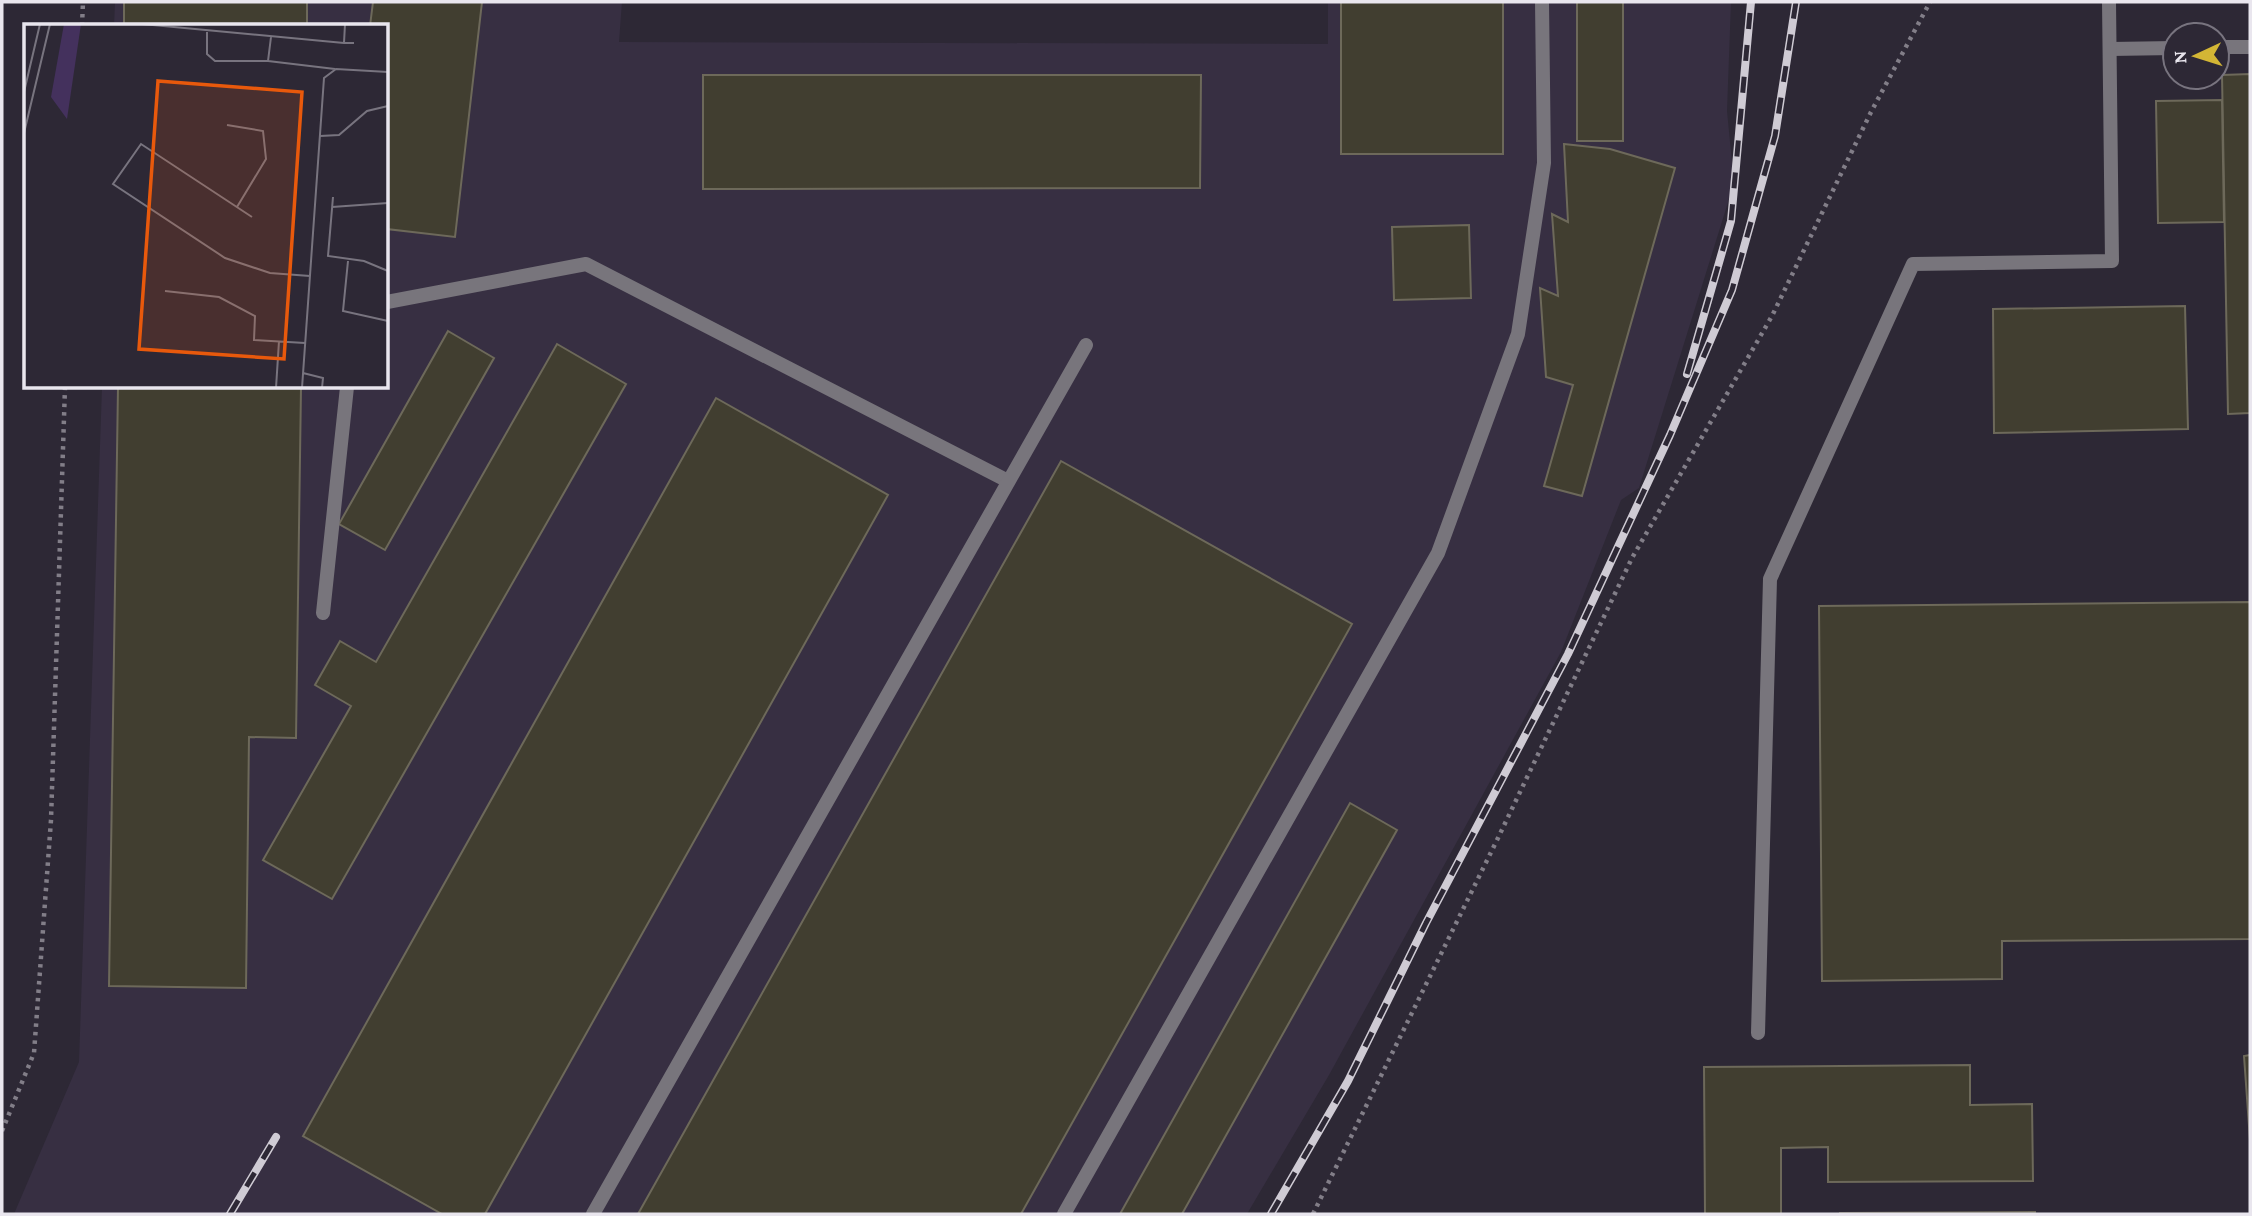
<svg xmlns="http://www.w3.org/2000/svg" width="2252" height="1216" viewBox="0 0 2252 1216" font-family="'Crimson Pro',serif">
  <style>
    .built { fill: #372f42 }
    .building { fill: #413e30; stroke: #6d695a; stroke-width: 2 }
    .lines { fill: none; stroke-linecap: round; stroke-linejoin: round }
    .path { stroke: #827e88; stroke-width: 4.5; stroke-dasharray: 3.5 5; stroke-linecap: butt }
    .service { stroke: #78757c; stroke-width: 14 }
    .rail-casing { stroke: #cfcbd4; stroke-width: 8 }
    .rail { stroke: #2d2835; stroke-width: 5; stroke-dasharray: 16; stroke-linecap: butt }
    .inset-road { fill: none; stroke: #78747f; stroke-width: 2 }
    .view { fill: #e8590c; fill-opacity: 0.15; stroke: #e8590c; stroke-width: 3.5 }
    .inset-edge { fill: none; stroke: #e9e6ee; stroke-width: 3.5 }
  </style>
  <rect width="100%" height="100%" fill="#2d2835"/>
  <!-- built -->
  <path class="built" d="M115,2h507l-3,40 709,2v-42h403l-4,109 7,72 -95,305 -18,12 -60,152 -232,423 -82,139h-1233l65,-152 23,-675h285v-361h-273z"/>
  <!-- building -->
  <g class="building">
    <rect x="124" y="2" width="183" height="24"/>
    <path d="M373,2h109l-27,235 -68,-8v-203h-17z"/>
    <rect x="1341" y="2" width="162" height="152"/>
    <rect x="1577" y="2" width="46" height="139"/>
    <path d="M2250,74v339l-22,1 -6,-339z"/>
    <path d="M703,75h498l-1,113 -497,1z"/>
    <path d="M2222,100l2,122 -66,1 -2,-122z"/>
    <path d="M1564,144l46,5 65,19 -93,328 -38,-10 29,-101 -27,-8 -6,-89 18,8 -6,-82 16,8z"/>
    <path d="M1469,225l2,73 -77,2 -2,-73z"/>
    <path d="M2185,306l3,123 -194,4 -1,-124z"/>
    <path d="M448,331l46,27 -109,192 -46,-26z"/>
    <path d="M557,344l69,40 -294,515 -69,-39 88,-154 -36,-21 25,-44 36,21z"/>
    <path d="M118,387h183l-5,351 -47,-1 -3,251 -137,-2z"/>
    <path d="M716,398l172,97 -403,719h-43l-139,-78z"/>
    <path d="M1061,461l291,163 -331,590h-383z"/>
    <path d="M2250,602v337l-248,2v38l-180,2 -3,-375z"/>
    <path d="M1350,803l47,27 -215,384h-62z"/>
    <path d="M2250,1055v85l-6,-84z"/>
    <path d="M1970,1065v40l62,-1 1,77 -205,1v-35l-47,1v66h-76l-1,-147z"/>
    <path d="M2035,1212v2h-195v-1z"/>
  </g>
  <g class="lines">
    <!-- path -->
    <g class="path">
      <path d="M82,26l1,-24"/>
      <path d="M2,1131l32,-78 17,-233 14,-433"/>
      <path d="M1313,1214l185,-376 134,-280 140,-242 99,-204 59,-110"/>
    </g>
    <!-- service -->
    <g class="service">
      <path d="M2217,47h33"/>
      <path d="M2110,49l65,-1"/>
      <path d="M387,302l199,-38 422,217"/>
      <path d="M323,613l24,-226"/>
      <path d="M1758,1033l12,-454 143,-315 199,-3 -3,-259"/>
      <path d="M593,1214l493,-869"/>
      <path d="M1064,1214l374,-661 80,-219 26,-171 -2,-161"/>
    </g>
    <defs>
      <g id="rail">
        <path d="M1687,374l44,-153 20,-219"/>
        <path d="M230,1214l46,-77"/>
        <path d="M1271,1214l77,-133 78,-158 142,-269 102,-219 62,-145 43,-154 21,-134"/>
      </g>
    </defs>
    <!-- rail casing -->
    <use href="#rail" class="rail-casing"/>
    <!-- rail -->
    <use href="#rail" class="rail"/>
  </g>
  <!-- overview -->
  <g transform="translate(24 24)">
    <rect width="364" height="364" fill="#2d2835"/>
    <path d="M40,0h17l-14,95 -16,-22z" fill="#44315d"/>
    <path class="inset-road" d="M118,0l202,19M321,0l-1,19h10M183,8v22l8,7h53l3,-24M244,37l67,8M0,68l16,-68M203,101l36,6 3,28 -29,48M0,109l26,-109M296,112l19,-1 28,-24 21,-5M309,173l-5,59 36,5 24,10M308,183l56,-4M228,193l-111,-73 -28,40 112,74 45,15 40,3M324,237l-5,50 45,10M141,267l54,6 36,19 -1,24 51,3M279,349l20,5 -1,10M252,364l3,-47M278,364l22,-310 12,-9 52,3"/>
    <path class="view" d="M134,57l144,11 -18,267 -145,-10z"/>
    <rect width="364" height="364" class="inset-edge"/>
  </g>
  <!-- border -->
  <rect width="2252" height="1216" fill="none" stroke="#e9e6ee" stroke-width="7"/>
  <!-- north arrow -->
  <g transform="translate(2196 56) rotate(266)"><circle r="33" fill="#2d2835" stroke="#78747f" stroke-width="2"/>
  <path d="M0-5L12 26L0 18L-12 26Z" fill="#d3b635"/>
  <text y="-10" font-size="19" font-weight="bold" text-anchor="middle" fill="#e9e6ee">N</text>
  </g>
</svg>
